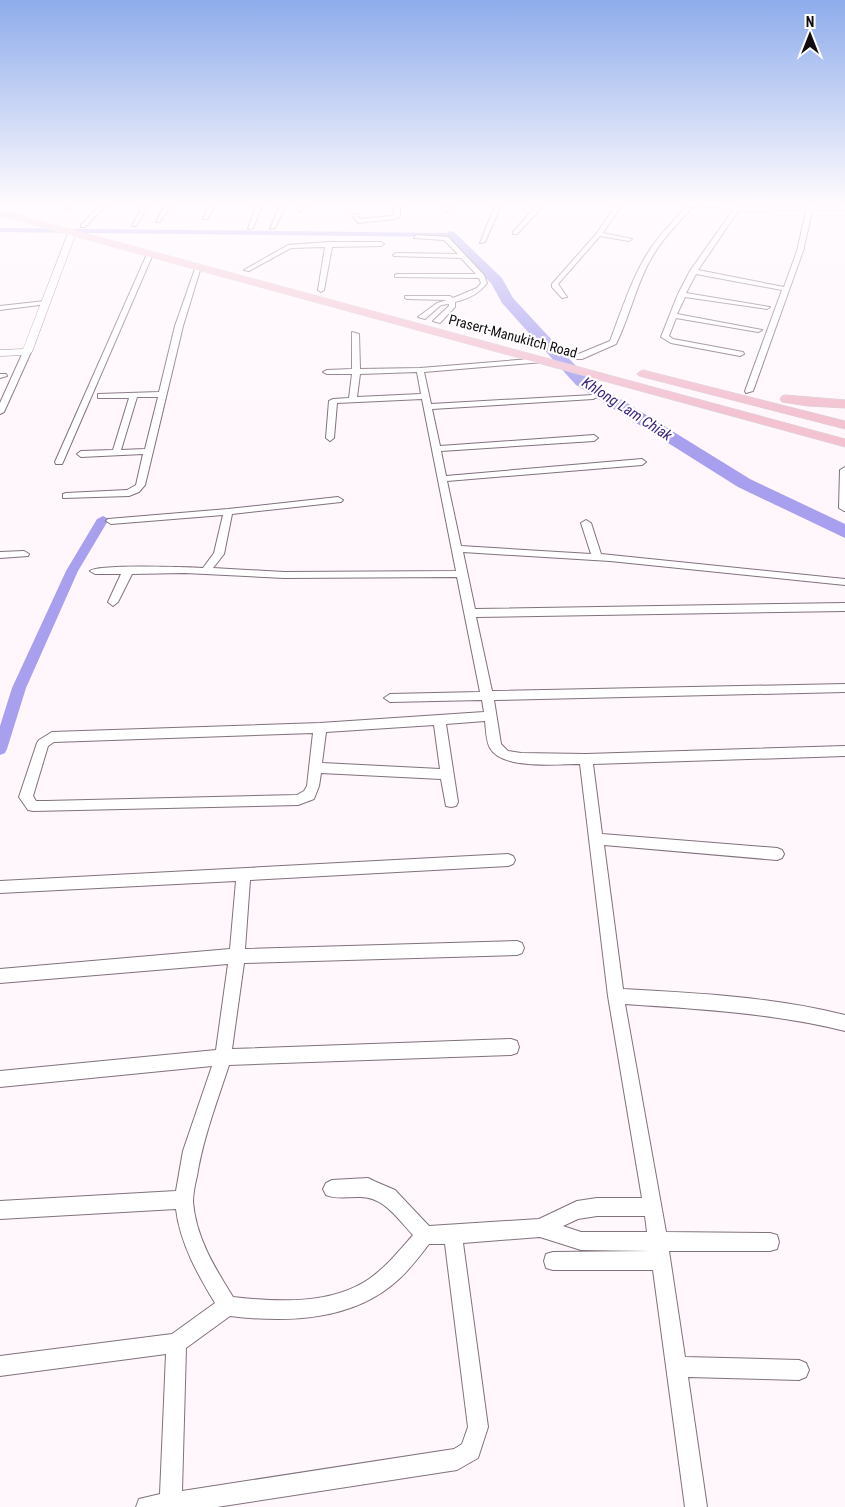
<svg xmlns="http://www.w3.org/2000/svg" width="845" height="1507" viewBox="0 0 845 1507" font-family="'Roboto Condensed',sans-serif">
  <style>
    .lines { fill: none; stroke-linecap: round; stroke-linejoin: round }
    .canal { fill: #a8a0ef; fill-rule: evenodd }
    .river { fill: #a8a0ef; fill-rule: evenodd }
    .minor-casing { stroke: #81717c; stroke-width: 2 }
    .tertiary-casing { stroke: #81717c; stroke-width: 1 }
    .primary-casing { stroke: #d4d3d4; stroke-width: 1 }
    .minor { fill: #fff; fill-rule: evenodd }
    .tertiary { fill: #fff; fill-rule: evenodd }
    .primary { fill: #f3c3d2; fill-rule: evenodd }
    .labels { text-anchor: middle; stroke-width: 4.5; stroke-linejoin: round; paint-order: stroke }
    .far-street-label { font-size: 14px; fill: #120c10; stroke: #fff }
    .far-water-label { font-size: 15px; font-style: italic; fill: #3b237d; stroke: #fff }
  </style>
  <rect width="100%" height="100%" fill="#fff7fc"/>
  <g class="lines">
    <!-- canal -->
    <g class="canal">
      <path d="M0,228l450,5 4,2 -4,2 -450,-5z"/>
      <path d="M103,516l6,3 -31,52 -52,117 -19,61 -2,4 -5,2v-29l12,-38 54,-117 31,-52z"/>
    </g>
    <!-- river -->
    <path class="river" d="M450,231l4,1 48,46 11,20 75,81 162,100 95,45v14l-107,-51 -162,-102 -74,-82 -11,-20 -45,-45 -2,-3z"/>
    <defs>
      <g id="minor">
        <path d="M67,203h6l-6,6 -3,-2z"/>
        <path d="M102,203h7l-24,24h-4v-2z"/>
        <path d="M144,203h6l-14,23h-4z"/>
        <path d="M166,203h6l-12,19h-4z"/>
        <path d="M210,203h6l-9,16h-4z"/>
        <path d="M257,203h6l-10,25 -5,1z"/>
        <path d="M281,203h6l-12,25 -5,1z"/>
        <path d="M301,203h6l-6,9 -3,-2z"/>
        <path d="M394,203h6v13l-5,3 -37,4 -6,-8 5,-1 3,5 32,-3 2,-1z"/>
        <path d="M447,203h6l-7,9 -3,-2z"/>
        <path d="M496,203h6l-17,39 -5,1z"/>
        <path d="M539,203h7l-29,31h-4v-2z"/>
        <path d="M617,203h6l-20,30 29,6 -3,2 -29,-5 -42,48 9,13 -5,1 -10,-11v-3l45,-51z"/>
        <path d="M808,203h6l-11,48 -50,140 -7,2 -1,-2 37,-101 -86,-16 -10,19 84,14 -3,2 -82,-12 -8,17 85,16 -4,2 -82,-14 -7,18 4,3 70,13 1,2 -4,2 -69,-13 -10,-6 17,-43 12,-23 45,-64 5,1 -42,62 86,17 13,-36z"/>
        <path d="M689,204l5,1c-14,17 -31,32 -42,52 -16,27 -22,59 -36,87l-34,15h-6v-4l34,-14c12,-31 22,-65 41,-93 11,-16 25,-30 38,-44z"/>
        <path d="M416,235l32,2 36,38 3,8c-8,11 -19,16 -32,19v5l-15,16 -7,-2 16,-15v-2l-8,1 -16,14 -7,-2 19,-14 10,-3 -40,-1 -2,-1v-2h45l3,2 24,-10 4,-5 -2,-5 -84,-1v-2l2,-1h79l-15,-16 -67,-2 -1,-1 3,-2 62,1 -14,-14 -30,-2z"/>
        <path d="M329,242h52l3,2 -3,2 -49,1 -8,43 -3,2 -3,-2 7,-43 -34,1 -42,23 -5,-1 44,-25z"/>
        <path d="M150,252l3,2 -90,208 -1,2h-6l-1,-2 92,-208z"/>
        <path d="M196,266l5,1 -18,59 -38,159 -6,7 -10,4 -66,2v-4l3,-1 61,-3 9,-5 7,-31 -62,3 -4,-3 4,-3 32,-1 16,-52h-31v-4l61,-2 16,-66zM137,397h21l-13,52 -24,1z"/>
        <path d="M45,301l3,2 -1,1 -47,6v-4z"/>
        <path d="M352,332l7,2 1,35 60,-1 123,-10 4,2 -4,2 -119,10 7,32 162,-9 4,2 -4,2 -161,10 8,37 154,-11 4,3 -4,3 -153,10 5,25 196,-17 4,3 -4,3 -195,16 14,65 130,8 -10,-31 5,-3 5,3 10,31 244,25v6l-235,-24 -147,-9 12,57 370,-6v8l-369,6 16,74 353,-7v8l-351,8 7,44 7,7 13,2 65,1 259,-8v10l-252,8 9,70 175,14 5,2 2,4 -2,4 -5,2 -173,-15 19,144c75,4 149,8 222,26v16c-72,-18 -146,-22 -220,-27l41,228 104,1 7,2 2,7 -2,7 -7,2h-101l16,106 114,3 7,3 3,7 -3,7 -7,3 -111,-3 19,130h-22l-32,-237h-100l-7,-2 -2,-7 2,-7 7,-2 97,-1 -69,-1 -41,-13 -77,6 25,184 -10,31 -21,12 -240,37h-81l3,-8 21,-5 6,-140 -166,22v-20l172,-22 43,-31c-17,-28 -35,-60 -39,-94l-176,10v-18l176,-10 7,-40 29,-85 -212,21v-16l216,-21 12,-86 -228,19v-14l230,-20 6,-68 -236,12v-12l508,-27 5,2 2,4 -2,4 -5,2 -258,14 -5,69 272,-8 5,2 2,5 -2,5 -5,2 -273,8 -12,86 279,-10 6,2 2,6 -2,6 -6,2 -282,10c-12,37 -26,73 -32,111 -2,8 -4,18 -4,26 3,36 22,66 40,95 44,5 98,8 136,-18 17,-12 30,-28 44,-44 -16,-17 -30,-40 -56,-38 -11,0 -22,2 -31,-2l-3,-6 3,-6 6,-3 36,-2 6,3 21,9 34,36 110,-7 38,-18 20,-3h45l-34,-202 -28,-232c-22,0 -78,6 -90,-16 -4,-7 -4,-19 -5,-27l-39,3 12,78 -2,4 -5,1 -5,-1 -5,-27 -120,-6 -2,13 -5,13 -16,6 -265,6 -5,-1 -9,-13 18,-54 2,-3 13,-8 268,-9 164,-11 -2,-12 -92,2 -6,-4 6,-4 90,-2 -23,-115 -173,1 -99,-5 -53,1 -14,28 -5,4 -5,-4 13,-28h-26l-5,-3c7,-7 96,-4 113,-3l11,-15 9,-38 -112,9 -5,-3 2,-2 120,-10 110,-12 5,3 -2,2 -109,12 -8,40 -11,14 71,4 172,-1 -34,-172 -85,4 -3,35 -4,3 -4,-3 3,-37 4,-2 16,-1 3,-24h-25l-4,-2 4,-2 25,-1zM417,372l4,22 -64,3 3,-23zM434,725l6,44 -118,-6 4,-31zM313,733l-6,53 -3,5 -7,4 -251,6h-10l-3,-5 15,-50 6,-4zM597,1216h48l2,16h-66l-18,-6 15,-7zM429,1244h16l23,183 -6,17 -8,5 -272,42 4,-143 44,-32c58,7 124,5 169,-37 11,-10 21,-23 30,-35z"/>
        <path d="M24,350l7,2 -27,60 -4,2v-11z"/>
        <path d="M0,374h6l1,2 -7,2z"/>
        <path d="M845,467v44h-1l-5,-3 1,-38z"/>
        <path d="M24,551l5,3 -1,2 -28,2v-6z"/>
      </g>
      <g id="tertiary">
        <path d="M672,203h34l44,4 95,-1v4l-95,1z"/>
        <path d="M69,231l7,2 -44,119 -5,3 -27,1v-6l23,-1z"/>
      </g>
      <g id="primary">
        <path d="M0,210l845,229v8l-845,-231z"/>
        <path d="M643,370l202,51v8l-206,-53 -2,-2 2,-2z"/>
        <path d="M786,395l59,5v8l-37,-2 -26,-4 -2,-3 2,-3z"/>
      </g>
    </defs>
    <!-- minor casing -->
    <use href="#minor" class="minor-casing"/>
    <!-- tertiary casing -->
    <use href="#tertiary" class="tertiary-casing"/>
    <!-- primary casing -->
    <use href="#primary" class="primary-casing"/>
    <!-- minor -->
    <use href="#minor" class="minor"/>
    <!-- tertiary -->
    <use href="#tertiary" class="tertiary"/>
    <!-- primary -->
    <use href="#primary" class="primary"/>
  </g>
  <!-- sky -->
  <linearGradient id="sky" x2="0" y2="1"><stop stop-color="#8eaceb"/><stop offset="0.49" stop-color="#fffbfe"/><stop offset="1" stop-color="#fffbfe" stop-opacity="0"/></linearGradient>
  <rect width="845" height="414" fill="url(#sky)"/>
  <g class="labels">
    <!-- far-street labels -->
    <g class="far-street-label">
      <text transform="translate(513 336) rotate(15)" y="5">Prasert-Manukitch Road</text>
    </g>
    <!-- far-water labels -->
    <g class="far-water-label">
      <text transform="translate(627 409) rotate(33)" y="5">Khlong Lam Chiak</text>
    </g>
  </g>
  <!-- north arrow -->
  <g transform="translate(810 35)" stroke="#ffffff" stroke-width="4" paint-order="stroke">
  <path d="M0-4L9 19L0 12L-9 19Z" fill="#120c10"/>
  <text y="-8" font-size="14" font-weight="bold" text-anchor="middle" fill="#120c10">N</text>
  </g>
</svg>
